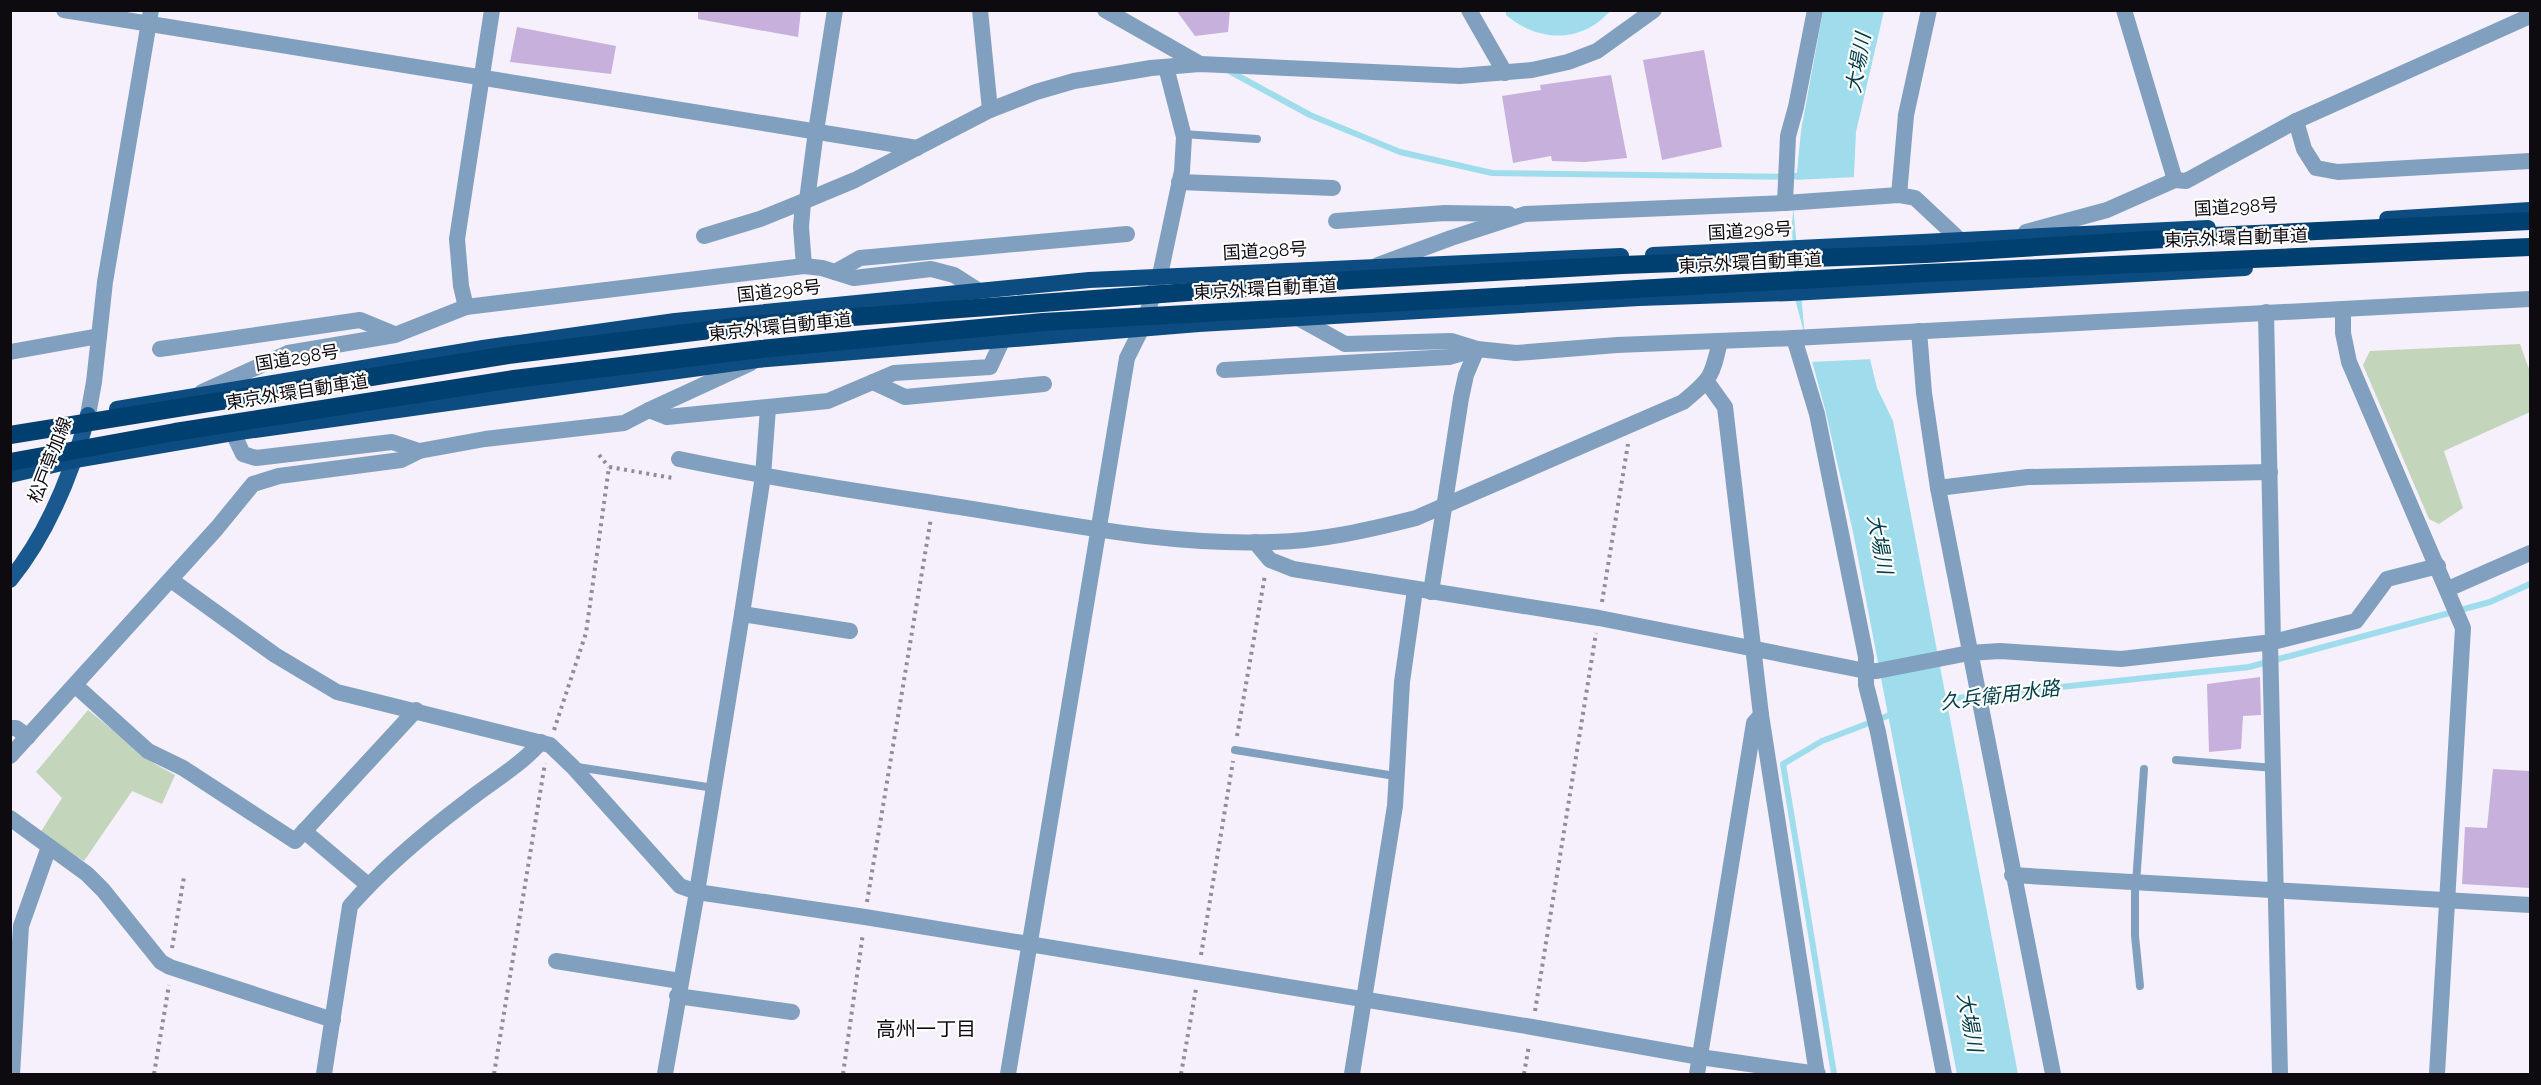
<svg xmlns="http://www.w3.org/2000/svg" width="2541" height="1085" viewBox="0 0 2541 1085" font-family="Raleway,'Noto Sans JP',sans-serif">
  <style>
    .green { fill: #c3d5ba }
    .water { fill: #9fdded }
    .pier { fill: #f6effc }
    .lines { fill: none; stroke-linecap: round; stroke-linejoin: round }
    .stream { stroke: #9fdded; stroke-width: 6 }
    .building { fill: #c7b0dc }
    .path { stroke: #918c96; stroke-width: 4; stroke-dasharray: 3 4.5; stroke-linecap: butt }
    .service { stroke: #81a0bf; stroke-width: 8 }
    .minor { stroke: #81a0bf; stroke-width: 16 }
    .tertiary { stroke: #81a0bf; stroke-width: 16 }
    .primary { stroke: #1a598f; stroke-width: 16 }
    .trunk { stroke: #0d4c80; stroke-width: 16 }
    .motorway { stroke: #004070; stroke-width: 18 }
    .labels { text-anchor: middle; stroke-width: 4.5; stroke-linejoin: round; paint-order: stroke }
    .street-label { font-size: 18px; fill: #0d0a10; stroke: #fff }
    .water-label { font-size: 20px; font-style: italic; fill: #033f4a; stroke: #fff }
    .neighbourhood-label { font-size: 20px; fill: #0d0a10; stroke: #fff }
  </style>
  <rect width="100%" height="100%" fill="#f6effc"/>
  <!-- green -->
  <g class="green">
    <path d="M2520,344l10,28v40l-86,39 19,57 -24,16 -10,-5 -66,-154 7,-14z"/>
    <path d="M88,710l67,54 20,11 -13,29 -30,-13 -48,70 -44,-28 22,-35 -26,-26z"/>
  </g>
  <!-- water -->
  <g class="water">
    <path d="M1506,10h105v1c-5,3 -9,9 -14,12 -30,21 -65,14 -91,-8z"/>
    <path d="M1823,11h61l-28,121 -4,84 2,77 23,95 16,33 125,653h-61l-104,-542 -28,-123 -30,-110 -3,-76 9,-92z"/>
  </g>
  <!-- pier -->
  <path class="pier" d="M1857,177l-2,39 2,76 17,67 -64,3 -4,-13 -14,-156 1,-13z"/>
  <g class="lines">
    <!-- stream -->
    <g class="stream">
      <path d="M1231,72l79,43 90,37 92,21 298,4 13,-2"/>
      <path d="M1939,700l310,-33 241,-65 40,-18"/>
      <path d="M1834,1074l-51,-310 39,-23 73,-28"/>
    </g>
  </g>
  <!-- building -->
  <g class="building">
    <path d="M698,10h103l-3,27 -100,-18z"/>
    <path d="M1176,10h54l-2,22 -33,4z"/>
    <path d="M517,27l99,19 -5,28 -101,-12z"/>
    <path d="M1704,50l18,97 -60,13 -19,-100z"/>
    <path d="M1611,75l16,83 -42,4 -33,-1 -1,-5 -38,7 -11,-67 39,-6 -1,-5z"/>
    <path d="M2260,677l1,38 -18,1 -2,33 -32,3 -2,-68z"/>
    <path d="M2493,769l37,2v117l-68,-4 3,-57 22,1z"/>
  </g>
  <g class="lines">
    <!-- path -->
    <g class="path">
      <path d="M599,455l10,12"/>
      <path d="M1602,602l26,-158"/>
      <path d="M554,730l32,-97 23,-166 64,11"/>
      <path d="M1237,736l28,-161"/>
      <path d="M867,902l64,-384"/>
      <path d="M172,948l12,-71"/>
      <path d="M1201,955l32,-194"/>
      <path d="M1535,1011l61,-378"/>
      <path d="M154,1074l15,-89"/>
      <path d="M494,1074l51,-311"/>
      <path d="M843,1074l20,-141"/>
      <path d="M1181,1074l15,-85"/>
      <path d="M1524,1074l5,-29"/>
    </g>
    <!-- service -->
    <g class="service">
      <path d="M1183,134l74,5"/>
      <path d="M1235,750l160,26"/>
      <path d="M2176,760l98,8"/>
      <path d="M577,767l137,21"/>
      <path d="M2135,882v54l5,50"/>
      <path d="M2136,883l8,-114"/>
    </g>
    <!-- minor -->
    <g class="minor">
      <path d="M64,10l853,138"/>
      <path d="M980,10l10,100"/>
      <path d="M1105,10l95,54"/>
      <path d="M2124,10l51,170"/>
      <path d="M2296,121l8,28 12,19 22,4 192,-11"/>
      <path d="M1179,182l154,6"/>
      <path d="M1899,195l7,-80 23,-105"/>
      <path d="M803,202l-2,25 3,39"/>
      <path d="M1785,203l3,-67 8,-29 19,-97"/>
      <path d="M1336,221l109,-8 64,1"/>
      <path d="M704,236l56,-17 47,-19 9,-69 19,-121"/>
      <path d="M1378,265l73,-27 74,-24 260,-11 114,-8 16,3 46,43"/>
      <path d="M835,272l25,-14 267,-24"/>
      <path d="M466,307l-5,-21 -4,-47 35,-229"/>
      <path d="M2343,309v24l6,29 114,266 -26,446"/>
      <path d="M2266,312l7,330"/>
      <path d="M1300,319l45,25 106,-3 26,8 39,4 101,-8 177,-7 736,-39"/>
      <path d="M1919,331l5,62 14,95 115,586"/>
      <path d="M1794,338l23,76 49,243v28l12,47 66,342"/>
      <path d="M160,349l200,-29 34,14"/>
      <path d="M10,352l89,-16"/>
      <path d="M1224,370l225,-13 28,-8"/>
      <path d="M873,382l32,15 139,-13"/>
      <path d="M202,392l86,-39 107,-18 71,-28 338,-41 18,2 32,10 77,-9 23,6 25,16"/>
      <path d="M649,410l102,-47"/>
      <path d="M88,415l6,-33 11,-100 46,-272"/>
      <path d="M233,433l10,21 13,4 136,-16 27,9"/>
      <path d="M1938,488l90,-11 242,-5"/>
      <path d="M1255,542l15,18 23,9 306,49 267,53h11l92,-18 31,-2 121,8 152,-17 83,-21 31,-42 51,-13"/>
      <path d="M171,580l104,75 62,37 213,53 23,22 107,119 17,6 168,25 667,110 168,30 118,17"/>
      <path d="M2448,589l82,-36"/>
      <path d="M1431,592l30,-194 5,-23 11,-26"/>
      <path d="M742,614l108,17"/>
      <path d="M2270,642l10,432"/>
      <path d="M76,686l72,65 35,17 112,73 121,-131"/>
      <path d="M1761,715l56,359"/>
      <path d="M10,728h6l12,9"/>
      <path d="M10,756l207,-228 36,-44 26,-8 122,-16 18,-9 66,-12 139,-16 25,-13 18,7 161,-16 66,-28 96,-6 13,-28"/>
      <path d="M10,818l77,56 16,16 58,72 9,5 163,53"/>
      <path d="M304,831l64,54"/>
      <path d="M2012,875l518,30"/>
      <path d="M556,961l124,20"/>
      <path d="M677,996l115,16"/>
      <path d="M12,1074l9,-148 28,-79"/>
      <path d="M324,1074l26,-168c34,-39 75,-73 116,-104 25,-20 54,-36 75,-60"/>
      <path d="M665,1074l32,-182 45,-278 21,-138 5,-68"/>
      <path d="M1008,1074l119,-716 14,-28 19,-55 22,-104 2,-34 -18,-70"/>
      <path d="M1352,1074l43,-268 7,-124 13,-92"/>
      <path d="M1697,1074l57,-351 7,-8 -36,-308 -18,-25"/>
    </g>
    <!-- tertiary -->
    <g class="tertiary">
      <path d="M1469,10l36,63"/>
      <path d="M807,200l48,-20 135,-70 46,-18 38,-11 77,-13 49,-4 260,12 72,-6 36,-8 29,-11 57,-41"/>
      <path d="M2026,232l81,-22 68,-30 11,1 110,-60 234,-105"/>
      <path d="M679,459c95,20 191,34 287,49 101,16 204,38 307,34 48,-1 96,-12 143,-24l267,-116c28,-23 29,-25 37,-61"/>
    </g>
    <!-- primary -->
    <path class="primary" d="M10,580c39,-48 62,-107 78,-165"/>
    <!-- trunk -->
    <g class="trunk">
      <path d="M2387,219l143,-9"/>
      <path d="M1653,255l555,-27"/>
      <path d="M117,409l366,-61 192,-27 414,-41 532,-24"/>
      <path d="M10,475l65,-15 158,-27 524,-73 442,-36 440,-26 152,-5 454,-25"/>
    </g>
    <!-- motorway -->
    <g class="motorway">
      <path d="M10,435l498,-80 251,-31 591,-44 272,-15 304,-11 286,-18 318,-15"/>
      <path d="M10,462l165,-30 339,-53 247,-30 282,-27 883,-49 604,-26"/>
    </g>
  </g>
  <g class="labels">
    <!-- street labels -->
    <g class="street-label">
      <text transform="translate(2236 207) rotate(-3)" y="6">国道298号</text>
      <text transform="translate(1750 231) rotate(-3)" y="6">国道298号</text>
      <text transform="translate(2236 238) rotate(-2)" y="6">東京外環自動車道</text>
      <text transform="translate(1265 251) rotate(-3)" y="6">国道298号</text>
      <text transform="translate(1750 263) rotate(-3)" y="6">東京外環自動車道</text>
      <text transform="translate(1265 289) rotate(-3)" y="6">東京外環自動車道</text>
      <text transform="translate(779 291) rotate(-6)" y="6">国道298号</text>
      <text transform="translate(780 327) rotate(-6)" y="6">東京外環自動車道</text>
      <text transform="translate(297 358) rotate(-9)" y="6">国道298号</text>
      <text transform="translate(297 392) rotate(-9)" y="6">東京外環自動車道</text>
      <text transform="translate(50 460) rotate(-69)" y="6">松戸草加線</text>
    </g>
    <!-- water labels -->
    <g class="water-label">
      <text transform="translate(1858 63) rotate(-80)" y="7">大場川</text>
      <text transform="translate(1880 544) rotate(79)" y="7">大場川</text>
      <text transform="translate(2000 695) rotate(-7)" y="7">久兵衛用水路</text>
      <text transform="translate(1970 1022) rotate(79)" y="7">大場川</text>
    </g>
    <!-- neighbourhood labels -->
    <g class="neighbourhood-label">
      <text x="926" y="1036">高州一丁目</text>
    </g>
  </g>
  <!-- border -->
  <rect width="2541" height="1085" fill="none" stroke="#0d0a10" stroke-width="24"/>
</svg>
